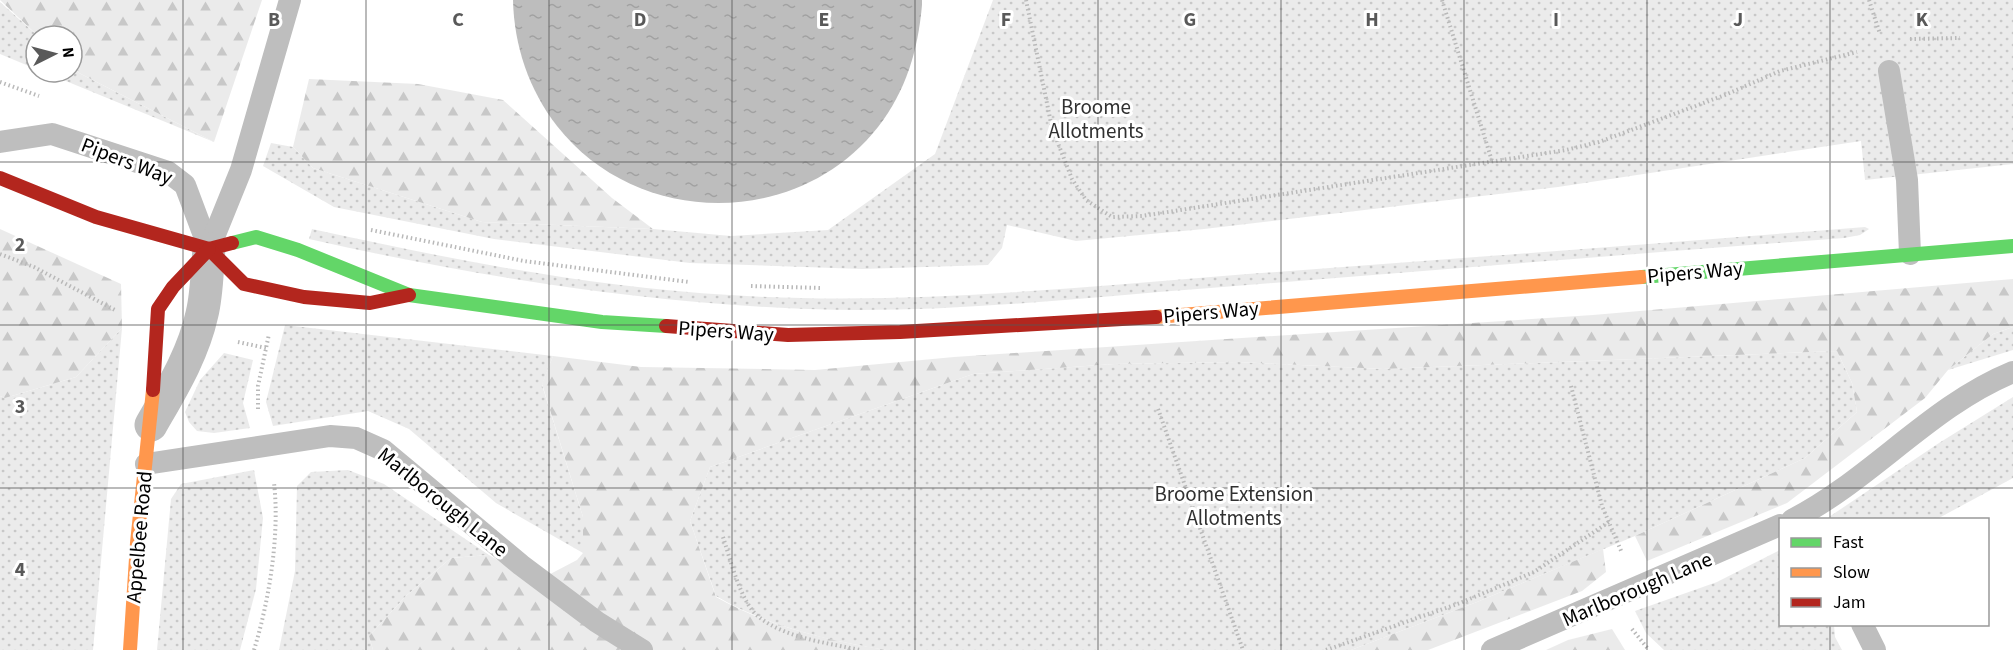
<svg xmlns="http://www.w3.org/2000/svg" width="2013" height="650" viewBox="0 0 2013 650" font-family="'Source Sans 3',sans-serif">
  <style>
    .grass { fill: url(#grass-dots) }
    .forest { fill: url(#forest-firs) }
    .water { fill: url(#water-ripples) }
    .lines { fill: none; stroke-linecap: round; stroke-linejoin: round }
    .path { stroke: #b9b9b9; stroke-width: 4; stroke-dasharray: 1.5 3; stroke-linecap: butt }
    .lane { stroke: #bebebe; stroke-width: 22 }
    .street { stroke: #bebebe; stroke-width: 33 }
    .fast { stroke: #63d668; stroke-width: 14 }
    .slow { stroke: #ff974d; stroke-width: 14 }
    .jam { stroke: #b3261e; stroke-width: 14 }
    .grid { fill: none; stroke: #595959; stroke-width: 1.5; stroke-opacity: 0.55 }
    .labels { text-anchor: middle; stroke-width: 6; stroke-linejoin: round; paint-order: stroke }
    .park-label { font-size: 21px; fill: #313131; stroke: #fff }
    .street-label { font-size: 21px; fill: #000; stroke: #fff }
    .grid-label { font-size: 20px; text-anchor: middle; font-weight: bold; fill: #595959; stroke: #fff; stroke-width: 6; stroke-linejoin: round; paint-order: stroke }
  </style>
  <defs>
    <pattern id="grass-dots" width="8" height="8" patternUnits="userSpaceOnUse" patternTransform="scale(1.5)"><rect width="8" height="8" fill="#ebebeb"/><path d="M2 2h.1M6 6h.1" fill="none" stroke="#c8c8c8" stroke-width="1.8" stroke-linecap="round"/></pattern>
    <pattern id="forest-firs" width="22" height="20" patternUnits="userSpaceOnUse" patternTransform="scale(1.5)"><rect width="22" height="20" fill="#ebebeb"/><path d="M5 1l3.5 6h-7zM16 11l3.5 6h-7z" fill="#c8c8c8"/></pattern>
    <pattern id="water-ripples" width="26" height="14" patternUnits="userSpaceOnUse" patternTransform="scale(1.5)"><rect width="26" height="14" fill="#bdbdbd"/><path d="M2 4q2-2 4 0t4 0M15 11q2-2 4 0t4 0" fill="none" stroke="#a1a1a1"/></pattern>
  </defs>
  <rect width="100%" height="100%" fill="#fff"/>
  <!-- grass -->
  <g class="grass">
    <path d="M993,0h1020v164l-148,16 -4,-39 -303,46 -354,42 -128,12 -69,-16 -5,23 -14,17 -126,4 -172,-6 -196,-24 -160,-32 -71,-41 8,-23 22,4 20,21 169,54 171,7 78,7 97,-6 107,-76z"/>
    <path d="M0,2l38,34 -2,33 -36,-15z"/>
    <path d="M72,67l7,6 135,69 -170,-70h28z"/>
    <path d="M1865,227l4,2 -9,6 -16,3c-212,16 -423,33 -634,50 -133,10 -269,26 -402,21 -168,-6 -335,-33 -499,-70l3,-10c137,30 277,58 418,66 164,11 329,-6 493,-19 214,-16 428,-32 642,-49z"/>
    <path d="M285,325l268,31 -11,29 41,132v36l-87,-50 -87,-74 -41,-18 -95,15 -7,-24z"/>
    <path d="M2013,327v23l-65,20 45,-36z"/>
    <path d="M122,328l-29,322h-93v-254l5,2 71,-21z"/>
    <path d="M1837,351l15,32 5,29 -52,46 -170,78 -158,66 -126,48h-465c-57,-9 -119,-24 -170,-54l-26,-75 20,-54 263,-93 141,-10 124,-2 145,7z"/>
    <path d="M224,353l29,7 -10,43 7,25 -36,5 -17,-2 -8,-9 -4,-10 15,-32z"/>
    <path d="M2013,397v81l-76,41h-111l113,-76z"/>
    <path d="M254,470l9,48 -7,71 -16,61h-83l14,-151 10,-15z"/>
    <path d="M348,470l36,14 105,71 -38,3 -45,38 -37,40 4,14h-94l16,-79 2,-85 14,-14z"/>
    <path d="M1780,550v74l54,1 1,12 7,13h-178l-18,-17 -11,-22 82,-29z"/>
  </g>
  <!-- forest -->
  <g class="forest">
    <path d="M0,0h262l-48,142 -135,-69 -7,-6v-31h-34z"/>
    <path d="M309,79l109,5 85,16 109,98 41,31 -171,-7 -169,-54 -20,-21z"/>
    <path d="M0,229l121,55 1,44 -46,49 -71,21 -5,-2z"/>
    <path d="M2013,279v48l-20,7 -45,36 -23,28 -138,105 -140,58 -12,-25 170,-78 52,-46 -5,-29 -15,-32 -454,18 -145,-7 -124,2 -141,10 -263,93 -20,54 26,76c51,29 113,44 170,53h-513l-4,-14 37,-40 45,-38 38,-3 46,27 42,-22 6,-7v-36l-41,-133 11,-28 88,11 174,3 139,-13 639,-42z"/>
    <path d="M1603,549l3,23 -24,19 -154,59h-77l126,-48z"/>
    <path d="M1612,629l13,21h-79l22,-10z"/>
  </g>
  <!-- water -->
  <path class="water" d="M513,0h409v5c-4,45 -16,86 -44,122 -80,102 -241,101 -321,-1 -28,-36 -43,-80 -44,-126z"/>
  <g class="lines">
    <!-- path -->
    <g class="path">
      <path d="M1026,0l26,128 20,51 14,21 26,17 30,-1 424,-66 33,-8 126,-47 55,-24 77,-19"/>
      <path d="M1442,0l50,161"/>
      <path d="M1869,0l11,34"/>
      <path d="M1910,39l50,-1"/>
      <path d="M0,82l39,14"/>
      <path d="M371,230l153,31 165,21"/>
      <path d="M0,254l34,13 81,43"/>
      <path d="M751,286l70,2"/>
      <path d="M238,342l28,6"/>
      <path d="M1571,386l31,120 20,47"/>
      <path d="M258,409v-23l11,-52"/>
      <path d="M1158,409l85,241"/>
      <path d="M723,537c7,21 18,67 36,80 26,21 69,26 101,33"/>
      <path d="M1632,629l17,21"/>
      <path d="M254,650c15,-49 26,-115 20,-167"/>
      <path d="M1326,650l134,-47 74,-31 75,-50"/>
    </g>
    <!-- lane -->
    <g class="lane">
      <path d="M1889,71l18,109 3,74"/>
      <path d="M0,142l52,-8 116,38 17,13 24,64"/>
      <path d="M209,249l32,-79 49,-170"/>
      <path d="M146,464l184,-28 26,2 27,12 138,115 76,57 45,28"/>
      <path d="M1792,520c80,-41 138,-114 221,-148"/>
      <path d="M1862,624l13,26"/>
      <path d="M1492,650l288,-125"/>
    </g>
    <!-- street -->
    <path class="street" d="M151,425c20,-35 42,-70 51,-111 5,-20 5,-44 7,-65"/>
    <!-- fast -->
    <g class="fast">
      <path d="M232,243l24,-6 42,13 111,45 193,27 64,4"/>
      <path d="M1642,277l371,-31"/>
    </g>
    <!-- slow -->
    <g class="slow">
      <path d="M1156,317l486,-40"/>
      <path d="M130,650l7,-107 16,-153"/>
    </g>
    <!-- jam -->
    <g class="jam">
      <path d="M0,178l96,39 113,32 23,-6"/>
      <path d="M209,249l35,35 60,13 66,6 39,-8"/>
      <path d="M666,326l122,9 112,-3 256,-15"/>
      <path d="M153,390l5,-81 15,-22 36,-38"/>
    </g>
  </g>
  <!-- grid -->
  <path class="grid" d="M183,0v650M366,0v650M549,0v650M732,0v650M915,0v650M1098,0v650M1281,0v650M1464,0v650M1647,0v650M1830,0v520M0,162h2013M0,325h2013M0,488h2013M1830,624v26"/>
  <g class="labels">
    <!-- park labels -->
    <g class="park-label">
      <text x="1096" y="114">Broome<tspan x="1096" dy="24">Allotments</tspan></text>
      <text x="1234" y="501">Broome Extension<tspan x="1234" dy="24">Allotments</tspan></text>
    </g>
    <!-- street labels -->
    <g class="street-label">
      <text transform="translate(127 161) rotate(21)" y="7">Pipers Way</text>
      <text transform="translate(1695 272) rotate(-5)" y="7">Pipers Way</text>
      <text transform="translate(1211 312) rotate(-5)" y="7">Pipers Way</text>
      <text transform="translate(726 331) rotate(4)" y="7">Pipers Way</text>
      <text transform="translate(443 502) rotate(39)" y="7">Marlborough Lane</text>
      <text transform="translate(139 537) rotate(-85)" y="7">Appelbee Road</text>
      <text transform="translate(1637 589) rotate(-23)" y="7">Marlborough Lane</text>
    </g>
  </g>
  <g class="grid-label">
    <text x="274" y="26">B</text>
    <text x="458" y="26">C</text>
    <text x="640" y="26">D</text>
    <text x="824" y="26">E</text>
    <text x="1006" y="26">F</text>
    <text x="1190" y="26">G</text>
    <text x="1372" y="26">H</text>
    <text x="1556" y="26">I</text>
    <text x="1738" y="26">J</text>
    <text x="1922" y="26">K</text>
    <text x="20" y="251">2</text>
    <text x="20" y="413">3</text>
    <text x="20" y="576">4</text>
  </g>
  <!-- legend -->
  <rect x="1779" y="518" width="210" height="108" fill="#ffffff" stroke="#999999" stroke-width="1.5"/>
  <rect x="1791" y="538" width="30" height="9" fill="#63d668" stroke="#999999" stroke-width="1.5"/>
  <text x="1833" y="548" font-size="18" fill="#000000">Fast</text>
  <rect x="1791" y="568" width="30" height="9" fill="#ff974d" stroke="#999999" stroke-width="1.5"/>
  <text x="1833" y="578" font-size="18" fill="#000000">Slow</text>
  <rect x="1791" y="598" width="30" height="9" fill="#b3261e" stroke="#999999" stroke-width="1.5"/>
  <text x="1833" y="608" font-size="18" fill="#000000">Jam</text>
  <!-- north arrow -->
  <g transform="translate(54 54) rotate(84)"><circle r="28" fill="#ffffff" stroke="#999999" stroke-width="1.5"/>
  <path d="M0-4.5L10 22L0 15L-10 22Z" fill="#595959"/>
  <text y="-9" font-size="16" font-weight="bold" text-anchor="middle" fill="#000000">N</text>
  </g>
</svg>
